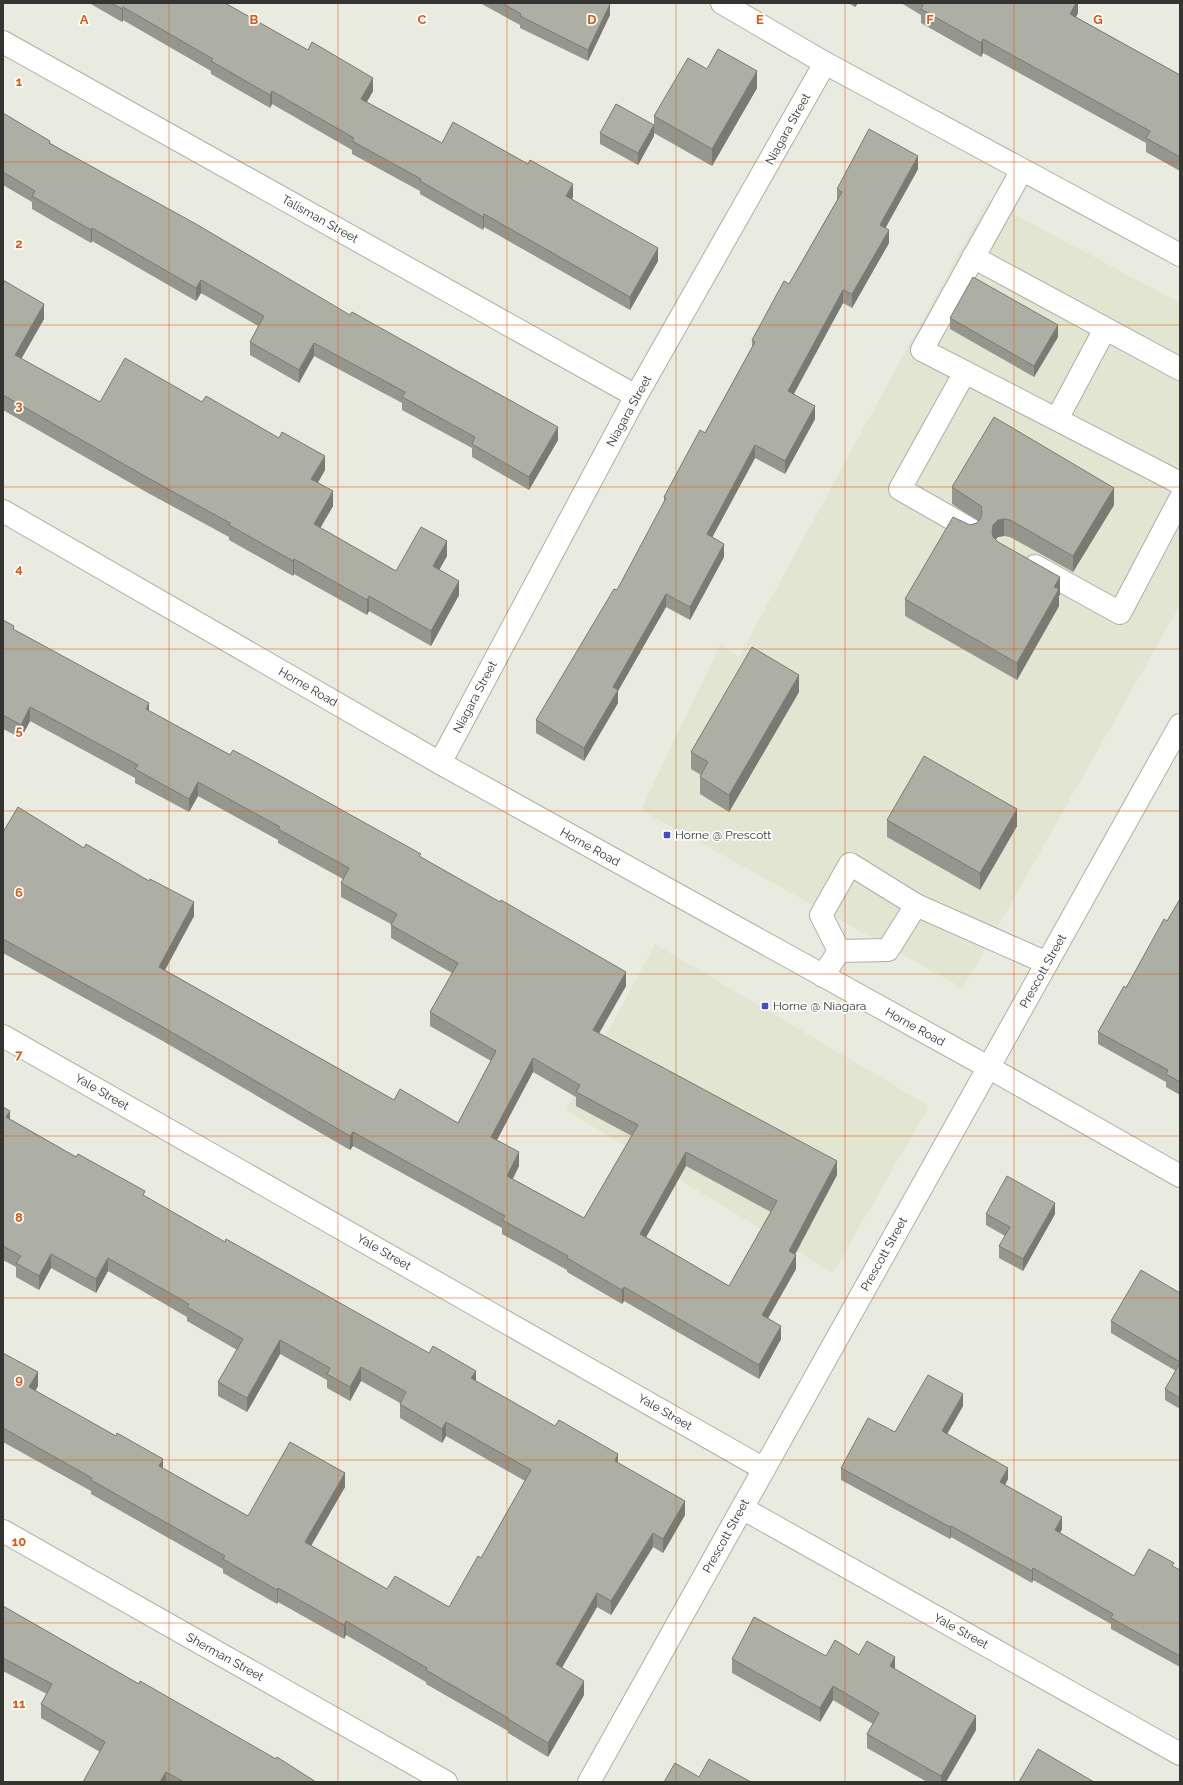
<svg xmlns="http://www.w3.org/2000/svg" width="1183" height="1785" viewBox="0 0 1183 1785" font-family="Raleway,sans-serif">
  <style>
    .built { fill: #e1e5d2 }
    .lines { fill: none; stroke-linecap: round; stroke-linejoin: round }
    .minor-casing { stroke: #adafa5; stroke-width: 24 }
    .major-casing { stroke: #adafa5; stroke-width: 24 }
    .minor { stroke: #fff; stroke-width: 22 }
    .major { stroke: #fff; stroke-width: 22 }
    .wall { fill: #95968e; fill-rule: evenodd }
    .shaded-wall { fill: #797a74 }
    .building { fill: #adafa5; stroke: #797a74; fill-rule: evenodd }
    .grid { fill: none; stroke: #df570e; stroke-width: 1; stroke-opacity: 0.55 }
    .poi-dot { fill: #4151c5; stroke: #fff; stroke-width: 1.5 }
    .labels { text-anchor: middle; stroke-width: 3.5; stroke-linejoin: round; paint-order: stroke }
    .street-label { font-size: 12px; fill: #343531; stroke: #fff }
    .poi-label { font-size: 12px; fill: #343531; stroke: #fff; text-anchor: start }
    .grid-label { font-size: 13px; text-anchor: middle; font-weight: bold; fill: #df570e; stroke: #fff; stroke-width: 3.5; stroke-linejoin: round; paint-order: stroke }
  </style>
  <rect width="100%" height="100%" fill="#e9ebe1"/>
  <!-- built -->
  <g class="built">
    <path d="M988,200l192,103v302l-217,383 -322,-178 79,-165 19,12z"/>
    <path d="M655,944l274,162 -96,167 -267,-163z"/>
  </g>
  <g class="lines">
    <defs>
      <g id="minor">
        <path d="M722,3l103,60 355,192"/>
        <path d="M3,42l633,354"/>
        <path d="M1022,170l-100,180 258,133"/>
        <path d="M973,257l207,112"/>
        <path d="M965,372l-65,117 70,40"/>
        <path d="M1057,419l48,-90"/>
        <path d="M1035,566l85,47 60,-114"/>
        <path d="M440,763l196,-367 189,-333"/>
        <path d="M839,951l49,-1 28,-45"/>
        <path d="M823,976l16,-25 -18,-36 29,-51 66,41 131,58"/>
        <path d="M3,1036l761,433"/>
        <path d="M742,1508l438,246"/>
        <path d="M3,1531l443,251"/>
        <path d="M589,1782l591,-1057"/>
      </g>
      <path id="major" d="M3,511l437,252 548,304 192,109"/>
    </defs>
    <!-- minor casing -->
    <use href="#minor" class="minor-casing"/>
    <!-- major casing -->
    <use href="#major" class="major-casing"/>
    <!-- minor -->
    <use href="#minor" class="minor"/>
    <!-- major -->
    <use href="#major" class="major"/>
  </g>
  <!-- wall -->
  <g class="wall">
    <path d="M89,3h136l148,88 -6,11 75,41 131,54 -1,2 86,62 -28,49 -146,-83 -1,3 -63,-36v-3l-68,-37v-4l-80,-46 -2,4 -59,-34v-3l-88,-51 -1,2z"/>
    <path d="M480,3h129l1,12 -22,46 -68,-33v-3z"/>
    <path d="M848,3h10l-3,4z"/>
    <path d="M901,3h177v10l-2,4 104,58v96l-34,-19v-9l-163,-90 -2,4 -60,-34v-8z"/>
    <path d="M707,69l50,19 -45,78 -58,-33v-17z"/>
    <path d="M3,113l47,30 508,297 -29,50 -57,-33v-9l-70,-38v-7l-88,-47 -15,27 -49,-28v-13l8,-16 -57,-33 -5,8 -104,-60 -1,2 -59,-34v-7l-29,-17z"/>
    <path d="M600,133l54,3 -16,29 -38,-21z"/>
    <path d="M918,169l-33,59 4,15 -37,65 -9,-5 -49,91 21,25 -30,55 -30,-16 -43,79 12,20 -34,63 -24,-13 -48,84v12l-34,58 -48,-28v-13l81,-130 47,-87v-6l41,-64 47,-86v-7l37,-56 48,-84v-11z"/>
    <path d="M3,280l41,39 -23,40 79,43h102l123,68 -7,13 15,23 -13,22 76,43 51,-15 -8,14 20,25 -28,51 -62,-35 -2,4 -73,-41 -1,2 -64,-36v-3l-81,-44 -145,-83z"/>
    <path d="M950,318l108,19 -24,40 -84,-48z"/>
    <path d="M952,487l162,18 -41,67 -63,-35 -6,-1 -6,1 -3,3 65,54 -1,2v10l-42,74 -112,-64v-17l65,-74 7,-2 1,-2 -26,-17z"/>
    <path d="M3,620l11,10 135,81 272,146 205,129 -27,47 238,142 -42,80 1,14 -28,49 13,21 -22,40 -135,-78 -2,3 -55,-32v-2l-65,-36v-6l-149,-82 -3,4 -189,-110 -158,-87v-121l191,84 -29,54 229,130 64,23 33,-62 -61,-35v-14l22,-39 -61,-35v-14l-50,-27v-14l2,-4 -65,-36v-3l-80,-44 -9,16 -54,-29v-5l-105,-57 -9,17 -18,-9zM533,1072l43,25v9l56,30 -48,82 -71,-39 6,-13 -22,-26zM686,1166l85,46 -42,74 -83,-49z"/>
    <path d="M799,692l-70,120 -29,-18v-17l1,-2 -10,-6v-17z"/>
    <path d="M887,820l130,6 -37,64 -93,-53z"/>
    <path d="M1180,899v196l-14,-8v-5l-68,-38v-12l69,-111z"/>
    <path d="M3,1107l7,12 215,123 251,139 142,82 67,52 -22,38 -10,-6 -42,68 -14,-8 -35,60 22,28 -36,62 -40,-24v-2l-82,-47v-2l-80,-47 -2,4 -66,-37 -1,2 -54,-31v-4l-132,-75v-3l-88,-49v-89l35,33 -3,5 128,77 85,48 97,-29 -34,59 76,43 62,18 32,-49 44,-77 -79,-45 -4,7 -42,-25v-15l-39,-22 -11,20 -23,-13v-8l-47,-26 -33,58 -29,-16v-14l19,-32 -50,-29v-4l-79,-46 -12,22 -45,-25 -12,22 -23,-13v-10l-13,-7z"/>
    <path d="M986,1214h69l-32,57 -24,-13v-12l6,-10 -19,-11z"/>
    <path d="M1180,1293v116l-15,-9v-11l11,-18 -65,-38v-12z"/>
    <path d="M963,1406l-16,28 61,45 -3,6 57,44 -2,4 74,43 40,-9 6,3v97l-69,-38v-5l-78,-44 -1,3 -81,-46 -1,2 -109,-59v-12l54,-36z"/>
    <path d="M3,1606l136,78 177,98h-233l17,-30 -59,-34v-14l6,-10 -44,-23z"/>
    <path d="M859,1655l36,15 81,60 -30,52h-19l-60,-34v-14l6,-10 -40,-24 -13,22 -88,-49v-14l94,-3z"/>
  </g>
  <!-- shaded-wall -->
  <g class="shaded-wall">
    <path d="M855,3h3l-3,4z"/>
    <path d="M1076,3h2v10l-8,15v-14z"/>
    <path d="M610,4v11l-22,46v-11z"/>
    <path d="M123,7v13l-1,2v-13z"/>
    <path d="M983,39v14l-2,4v-14z"/>
    <path d="M757,71v17l-45,78v-17z"/>
    <path d="M373,78v13l-12,21v-13z"/>
    <path d="M272,91v13l-2,4v-13z"/>
    <path d="M654,125v11l-16,29v-12z"/>
    <path d="M918,156v13l-38,69v-13z"/>
    <path d="M573,184v13l-7,12v-13z"/>
    <path d="M484,214v13l-1,3v-13z"/>
    <path d="M92,228v13l-1,2v-13z"/>
    <path d="M889,230v13l-37,65v-14z"/>
    <path d="M658,248v13l-28,49v-13z"/>
    <path d="M201,280v13l-5,8v-13z"/>
    <path d="M843,290v13l-55,101v-13z"/>
    <path d="M44,304v15l-29,51v-15z"/>
    <path d="M1058,325v12l-24,40v-11z"/>
    <path d="M314,343v13l-15,27v-13z"/>
    <path d="M815,406v13l-30,55v-13z"/>
    <path d="M558,427v13l-29,50v-13z"/>
    <path d="M755,445v13l-48,89v-13z"/>
    <path d="M325,456v14l-14,23v-14z"/>
    <path d="M1114,488v17l-41,67v-16z"/>
    <path d="M333,491v15l-19,33v-15z"/>
    <path d="M1004,519v17l-6,1 -5,5 -1,-10 1,-7 5,-5z"/>
    <path d="M447,541v15l-14,25v-15z"/>
    <path d="M724,544v13l-34,63v-13z"/>
    <path d="M294,559v15l-1,2v-15z"/>
    <path d="M1060,577v17l-1,2v10l-42,74v-17l37,-76z"/>
    <path d="M459,581v14l-28,51v-15z"/>
    <path d="M666,594v13l-48,84v12l-34,58v-13l29,-61z"/>
    <path d="M369,596v15l-2,4v-15z"/>
    <path d="M799,675v17l-70,120v-17z"/>
    <path d="M149,703v14l-3,-8z"/>
    <path d="M30,707v14l-9,17v-13z"/>
    <path d="M198,782v14l-9,16v-13z"/>
    <path d="M1017,809v17l-37,64v-17z"/>
    <path d="M194,902v14l-35,65v-14z"/>
    <path d="M626,972v14l-33,58v-14z"/>
    <path d="M533,1058v14l-42,79v-14z"/>
    <path d="M10,1111v14l-4,-8z"/>
    <path d="M353,1132v14l-3,4v-14z"/>
    <path d="M519,1152v14l-12,23v-13z"/>
    <path d="M686,1152v14l-46,82v-14z"/>
    <path d="M837,1161v14l-48,90v-14z"/>
    <path d="M1055,1203v11l-32,57v-12z"/>
    <path d="M51,1254v14l-12,22v-14z"/>
    <path d="M796,1255v14l-34,60v-14z"/>
    <path d="M108,1258v13l-12,22v-14z"/>
    <path d="M624,1287v14l-2,3v-14z"/>
    <path d="M781,1326v13l-22,40v-14z"/>
    <path d="M280,1340v14l-33,58v-14z"/>
    <path d="M361,1367v14l-11,20v-14z"/>
    <path d="M476,1371v14l-5,-7z"/>
    <path d="M38,1372v14l-9,15v-14z"/>
    <path d="M963,1394v12l-21,37v-12z"/>
    <path d="M446,1422v14l-4,7v-14z"/>
    <path d="M618,1454v14l-3,-7z"/>
    <path d="M163,1459v14l-4,-7z"/>
    <path d="M1008,1468v11l-8,15v-12z"/>
    <path d="M345,1473v14l-40,69v-14z"/>
    <path d="M685,1501v14l-22,38v-14z"/>
    <path d="M1062,1517v12l-7,13v-12z"/>
    <path d="M951,1526v11l-1,2v-12z"/>
    <path d="M653,1533v14l-42,68v-14z"/>
    <path d="M1033,1568v12l-1,3v-12z"/>
    <path d="M278,1588v14l-1,2v-14z"/>
    <path d="M597,1593v14l-41,71v-14z"/>
    <path d="M346,1621v14l-2,4v-14z"/>
    <path d="M895,1657v14l-5,-5z"/>
    <path d="M584,1681v14l-36,62v-14z"/>
    <path d="M833,1686v14l-13,22v-14z"/>
    <path d="M976,1716v14l-30,52h-5v-6z"/>
    <path d="M166,1772v10h-6z"/>
  </g>
  <!-- building -->
  <g class="building">
    <path d="M111,3h114l83,47 4,-8 61,36 -12,21 81,44 11,-21 75,42 2,-4 43,24 -7,12 92,52 -28,49 -146,-83 -1,3 -63,-36 1,-2 -69,-38 2,-3 -82,-47 -2,4 -59,-34 2,-2 -90,-52 -1,2z"/>
    <path d="M502,3h107l1,1 -22,46 -68,-34 1,-2z"/>
    <path d="M924,3h152l-6,11 110,61v82l-34,-19 4,-7 -167,-92 -2,4 -60,-34z"/>
    <path d="M718,49l39,22 -45,78 -58,-33 34,-58 19,11z"/>
    <path d="M616,104l38,21 -16,28 -38,-20z"/>
    <path d="M3,113l47,28 -1,2 147,81 154,91 2,-3 206,115 -29,50 -57,-33 3,-7 -73,-40 3,-5 -91,-49 -15,27 -49,-28 14,-26 -63,-36 -5,8 -104,-60 -1,2 -59,-34 3,-5 -32,-19z"/>
    <path d="M869,129l49,27 -38,69 9,5 -37,64 -9,-4 -55,101 27,15 -30,55 -30,-16 -48,89 17,10 -34,63 -24,-13 -53,93 5,3 -34,58 -48,-28 78,-131 3,1 49,-92 -2,-1 36,-67 5,3 50,-91 -3,-2 32,-59 5,3 53,-92 -5,-3z"/>
    <path d="M973,277l85,48 -24,41 -84,-48z"/>
    <path d="M3,280l41,24 -29,51 85,47 25,-44 77,44 4,-6 73,42 3,-6 43,24 -14,23 22,12 -19,33 82,47 25,-44 26,14 -14,25 26,15 -28,50 -62,-35 -2,4 -73,-41 -1,2 -64,-36 1,-2 -82,-45 -145,-83z"/>
    <path d="M994,417l120,71 -41,68 -63,-36 -6,-1 -6,1 -5,5 -1,7 1,5 5,5 62,35 -6,10 5,2 -42,74 -112,-64 48,-82 17,8 7,-2 4,-5 1,-6 -1,-6 -29,-19z"/>
    <path d="M3,620l11,6 -1,3 136,74 -3,6 84,46 3,-5 53,29 135,75 -2,2 81,46 1,-2 125,72 -33,58 244,131 -48,90 7,4 -34,60 19,11 -22,39 -135,-78 -2,3 -55,-32 1,-2 -66,-36 3,-4 -152,-84 -3,4 -189,-110 -158,-87v-107l15,-25 66,41 2,-4 63,37 1,-2 44,23 -35,65 235,133 6,-11 58,34 38,-72 -66,-39 28,-49 -67,-38 6,-11 -56,-31 8,-15 -71,-39 2,-2 -82,-45 -9,17 -54,-30 3,-4 -108,-58 -9,18 -18,-10zM533,1058l47,27 -4,7 62,33 -54,93 -77,-42 12,-24 -28,-15zM686,1152l91,49 -48,85 -89,-52z"/>
    <path d="M752,647l47,28 -70,120 -29,-18 8,-15 -17,-10z"/>
    <path d="M924,756l93,53 -37,64 -93,-53z"/>
    <path d="M1180,899v183l-14,-8 2,-4 -70,-38 26,-46 2,2 38,-69 3,2z"/>
    <path d="M3,1107l7,4 -4,6 70,40 2,-3 67,37 -2,4 82,47 1,-3 203,114 4,-7 43,25 -5,7 84,48 4,-6 59,34 -3,7 70,40 -22,38 -10,-6 -42,68 -14,-8 -41,71 28,17 -36,62 -40,-24v-1l-82,-48 1,-2 -81,-47 -2,4 -66,-37 -1,2 -54,-31 2,-3 -134,-76 1,-2 -89,-50v-75l35,19 -9,15 87,49 1,-3 46,26 -4,7 89,50 42,-74 55,31 -40,69 82,47 8,-13 54,31 29,-51 3,2 50,-88 -85,-48 -4,7 -42,-25 6,-12 -45,-25 -11,20 -23,-13 3,-6 -50,-28 -33,58 -29,-16 25,-43 -56,-32 2,-3 -81,-46 -12,21 -45,-25 -12,22 -23,-13 5,-7 -18,-10z"/>
    <path d="M1007,1176l48,27 -32,56 -24,-13 11,-19 -24,-13z"/>
    <path d="M1141,1270l39,23v69l-69,-41z"/>
    <path d="M1180,1363v35l-15,-9z"/>
    <path d="M928,1375l35,19 -21,37 66,37 -8,14 62,35 -7,13 79,46 15,-27 25,14 -2,3 8,4v86l-69,-38 2,-4 -80,-46 -1,3 -81,-45 -1,1 -109,-59 27,-50 27,14z"/>
    <path d="M3,1606l136,78 1,-3 136,78 1,-2 39,25h-132l-18,-10 -6,10h-77l22,-40 -64,-38 11,-20 -49,-26z"/>
    <path d="M754,1617l72,39 9,-16 24,15 8,-14 28,16 -5,9 86,50 -35,60 -74,-42 12,-21 -46,-27 -13,22 -88,-49z"/>
    <path d="M1038,1749l56,33h-75z"/>
    <path d="M709,1759l42,23h-87l11,-19 24,14z"/>
  </g>
  <!-- grid -->
  <path class="grid" d="M169,3v1779M338,3v1779M507,3v1779M676,3v1779M845,3v1779M1014,3v1779M3,162h1177M3,325h1177M3,487h1177M3,649h1177M3,811h1177M3,974h1177M3,1136h1177M3,1298h1177M3,1460h1177M3,1623h1177"/>
  <!-- markers -->
  <g class="poi-dot">
    <rect x="663" y="831" width="8" height="8" rx="2"/>
    <rect x="761" y="1002" width="8" height="8" rx="2"/>
  </g>
  <g class="labels">
    <!-- street labels -->
    <g class="street-label">
      <text transform="translate(788 129) rotate(-61)" y="4">Niagara Street</text>
      <text transform="translate(320 219) rotate(29)" y="4">Talisman Street</text>
      <text transform="translate(629 411) rotate(-61)" y="4">Niagara Street</text>
      <text transform="translate(308 687) rotate(30)" y="4">Horne Road</text>
      <text transform="translate(475 697) rotate(-62)" y="4">Niagara Street</text>
      <text transform="translate(590 847) rotate(29)" y="4">Horne Road</text>
      <text transform="translate(1043 971) rotate(-61)" y="4">Prescott Street</text>
      <text transform="translate(915 1027) rotate(29)" y="4">Horne Road</text>
      <text transform="translate(102 1092) rotate(30)" y="4">Yale Street</text>
      <text transform="translate(384 1252) rotate(30)" y="4">Yale Street</text>
      <text transform="translate(884 1254) rotate(-61)" y="4">Prescott Street</text>
      <text transform="translate(665 1412) rotate(30)" y="4">Yale Street</text>
      <text transform="translate(726 1536) rotate(-61)" y="4">Prescott Street</text>
      <text transform="translate(961 1631) rotate(29)" y="4">Yale Street</text>
      <text transform="translate(225 1657) rotate(29)" y="4">Sherman Street</text>
    </g>
    <!-- poi labels -->
    <g class="poi-label">
      <text x="675" y="839">Horne @ Prescott</text>
      <text x="773" y="1010">Horne @ Niagara</text>
    </g>
  </g>
  <g class="grid-label">
    <text x="84" y="24">A</text>
    <text x="254" y="24">B</text>
    <text x="422" y="24">C</text>
    <text x="592" y="24">D</text>
    <text x="760" y="24">E</text>
    <text x="930" y="24">F</text>
    <text x="1098" y="24">G</text>
    <text x="19" y="86">1</text>
    <text x="19" y="248">2</text>
    <text x="19" y="410">3</text>
    <text x="19" y="573">4</text>
    <text x="19" y="735">5</text>
    <text x="19" y="897">6</text>
    <text x="19" y="1059">7</text>
    <text x="19" y="1222">8</text>
    <text x="19" y="1384">9</text>
    <text x="19" y="1546">10</text>
    <text x="19" y="1708">11</text>
  </g>
  <!-- border -->
  <rect width="1183" height="1785" fill="none" stroke="#343531" stroke-width="8"/>
</svg>
